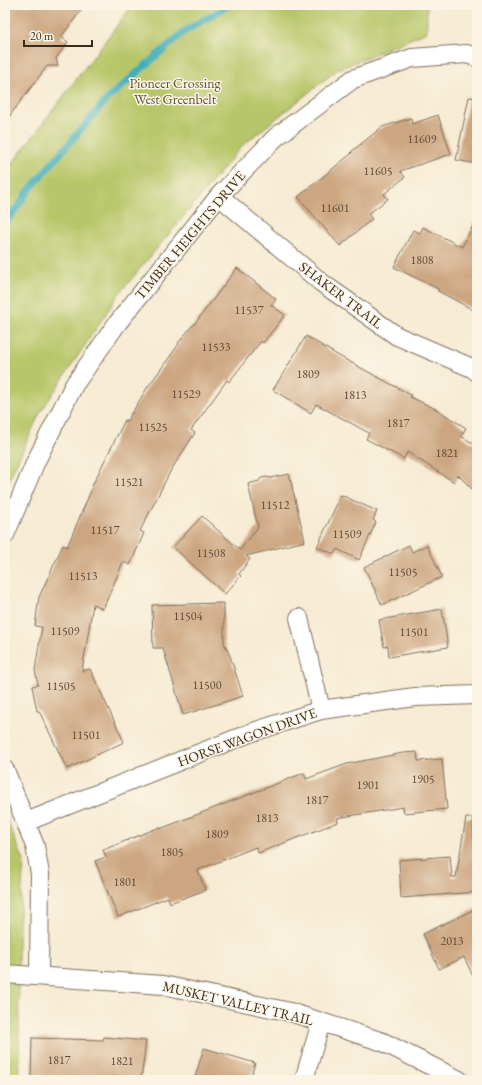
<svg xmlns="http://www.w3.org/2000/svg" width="482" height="1085" viewBox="0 0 482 1085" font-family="'EB Garamond',serif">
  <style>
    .green { fill: #b7c668; stroke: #797843 }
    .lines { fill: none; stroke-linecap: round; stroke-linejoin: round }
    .stream { stroke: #3eaeb9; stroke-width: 7 }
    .building { fill: #cca680 }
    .minor-casing { stroke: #7c6e5d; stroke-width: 20 }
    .minor { stroke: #fff; stroke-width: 18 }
    .labels { text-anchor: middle; stroke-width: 3; stroke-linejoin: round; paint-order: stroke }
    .number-label { font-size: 12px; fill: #5f4936 }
    .park-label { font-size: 14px; fill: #5a5130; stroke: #fcf5e5 }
    .street-label { font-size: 14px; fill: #3b2a1e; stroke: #fcf5e5 }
  </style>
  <rect width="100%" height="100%" fill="#fcf5e5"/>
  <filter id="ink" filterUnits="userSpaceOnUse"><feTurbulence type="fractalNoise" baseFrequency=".025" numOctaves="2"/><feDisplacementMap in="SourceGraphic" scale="8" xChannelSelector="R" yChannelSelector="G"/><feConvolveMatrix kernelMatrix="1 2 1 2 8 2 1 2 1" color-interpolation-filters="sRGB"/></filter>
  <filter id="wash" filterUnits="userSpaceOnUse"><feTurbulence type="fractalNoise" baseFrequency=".012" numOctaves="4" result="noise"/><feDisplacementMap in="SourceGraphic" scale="16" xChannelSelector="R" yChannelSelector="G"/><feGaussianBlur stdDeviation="0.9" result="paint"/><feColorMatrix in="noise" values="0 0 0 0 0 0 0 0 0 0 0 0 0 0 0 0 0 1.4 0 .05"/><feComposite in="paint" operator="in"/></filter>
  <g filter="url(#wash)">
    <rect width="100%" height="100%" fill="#f6ebd3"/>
    <!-- green -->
    <g class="green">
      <path d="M135,5h292v27l-90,38 -94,75 -124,149 -79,119 -35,75v-315l123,-162z"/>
      <path d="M5,815l19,46 -6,79 2,140h-15z"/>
    </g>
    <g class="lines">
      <!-- stream -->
      <path class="stream" d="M5,224l25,-35 78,-91 77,-67 44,-26"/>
    </g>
    <g id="blocks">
      <!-- building -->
      <g class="building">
        <path d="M12,5h73l-24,32 7,5 -12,16 2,8h-11l-42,56v-107z"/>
        <path d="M469,97l8,1v66l-21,-4z"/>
        <path d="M438,115l13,39 -51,17 5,6 -21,17 4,5 -20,15 4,5 -32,27 -42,-49 54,-44 -1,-1 31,-25 29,-9 1,6z"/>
        <path d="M477,218v94l-39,-21v-2l-44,-22 19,-37 7,3 3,-6 39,20z"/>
        <path d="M237,268l39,31 -5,6 14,10 -22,28 -2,-2 -32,41 -2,-2 -36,50 4,3 -24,37 -31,61 4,2 -14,32 -7,-3 -20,47 -10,-5 -11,67 8,-2 34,73 -57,27 -28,-58h-2l-5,-25 6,-1 -3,-15 7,-43 -7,-1 4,-29 24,-52 4,2 26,-61h-1l33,-66 2,1 20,-33 32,-44 -1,-1 14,-17h1z"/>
        <path d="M306,336l33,20 72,39 -1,2 26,12 30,19 -5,8 16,10v48l-19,-19 -4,7 -47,-30 -3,7 -38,-20 3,-6 -53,-29 -5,9 -38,-23z"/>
        <path d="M289,474l16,67 -59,15 4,3 -11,15 2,2 -16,18 -52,-47 29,-31 38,34 18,-23 -10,-43 11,-3 2,-3 6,-1 3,1z"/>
        <path d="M341,495l36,16 -4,9 3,2 -17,38 -22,-11 -3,5 -17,-7z"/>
        <path d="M409,545l3,7 15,-7 15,32 -60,28 -18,-38z"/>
        <path d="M224,603v40l6,13 13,40 -60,19 -20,-67h-10l-1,-43z"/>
        <path d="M442,609l6,38 -59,10 -1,-11 -4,1 -5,-27z"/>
        <path d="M417,752l1,9 24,-2 5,50 -43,4 -1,-6 -66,11 1,4 -80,31 -2,-6 -58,23 7,20 -35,13 -2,-6 -50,20 -23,-56 11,-4 -3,-7 57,-23v2l144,-56 2,6 41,-15 56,-11z"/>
        <path d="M466,818h7l4,74 -76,6 -2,-38 51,-4 2,21h4z"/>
        <path d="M477,908v77l-13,-28 -25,12 -16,-35z"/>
        <path d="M104,1037l42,4 -5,39h-110l1,-42 71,2z"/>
        <path d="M204,1048l51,15 -5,17h-56z"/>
      </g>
    </g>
  </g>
  <g filter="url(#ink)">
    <use href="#blocks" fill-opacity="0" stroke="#7c6e5d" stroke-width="1"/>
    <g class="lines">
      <defs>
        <g id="minor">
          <path d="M219,196l103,87 75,53 75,32 5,4"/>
          <path d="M5,535l31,-74 38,-76 42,-60 103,-129 57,-59 77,-58 59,-21 54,-4 11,3"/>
          <path d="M299,618l22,92"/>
          <path d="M5,770l30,76 5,28 -1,102"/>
          <path d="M26,822l224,-89 71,-23 94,-13 62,-2"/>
          <path d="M5,974l158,11 127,27 93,30 76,38"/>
          <path d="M304,1080l17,-58"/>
        </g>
      </defs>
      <!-- minor casing -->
      <use href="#minor" class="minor-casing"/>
      <!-- minor -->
      <use href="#minor" class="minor"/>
    </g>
  </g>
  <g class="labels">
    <!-- number labels -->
    <g class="number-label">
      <text x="422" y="143">11609</text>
      <text x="378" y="175">11605</text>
      <text x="335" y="212">11601</text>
      <text x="422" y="264">1808</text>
      <text x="249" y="314">11537</text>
      <text x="216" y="351">11533</text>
      <text x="308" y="378">1809</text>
      <text x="186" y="398">11529</text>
      <text x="355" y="399">1813</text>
      <text x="398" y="427">1817</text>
      <text x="153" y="431">11525</text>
      <text x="447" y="457">1821</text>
      <text x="129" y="486">11521</text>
      <text x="275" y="509">11512</text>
      <text x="105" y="534">11517</text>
      <text x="347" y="538">11509</text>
      <text x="211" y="557">11508</text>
      <text x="403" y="576">11505</text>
      <text x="83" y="580">11513</text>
      <text x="188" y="620">11504</text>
      <text x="65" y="635">11509</text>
      <text x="414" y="636">11501</text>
      <text x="207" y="689">11500</text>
      <text x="61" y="690">11505</text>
      <text x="86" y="739">11501</text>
      <text x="423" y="783">1905</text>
      <text x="368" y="789">1901</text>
      <text x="317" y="804">1817</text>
      <text x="267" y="822">1813</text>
      <text x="217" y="838">1809</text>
      <text x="172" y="856">1805</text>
      <text x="125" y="886">1801</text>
      <text x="452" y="945">2013</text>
      <text x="59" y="1064">1817</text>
      <text x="122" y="1065">1821</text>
    </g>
    <!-- park labels -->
    <g class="park-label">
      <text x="175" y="88">Pioneer Crossing<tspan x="175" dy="16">West Greenbelt</tspan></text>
    </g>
    <!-- street labels -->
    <g class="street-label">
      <text transform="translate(190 235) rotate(-50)" y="5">TIMBER HEIGHTS DRIVE</text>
      <text transform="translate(341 295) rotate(37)" y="5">SHAKER TRAIL</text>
      <text transform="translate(247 737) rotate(-20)" y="5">HORSE WAGON DRIVE</text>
      <text transform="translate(238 1003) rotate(13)" y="5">MUSKET VALLEY TRAIL</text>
    </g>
  </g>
  <!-- margin -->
  <rect width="482" height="1085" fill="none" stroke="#fcf5e5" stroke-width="20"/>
  <!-- scale -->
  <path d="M24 40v6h68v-6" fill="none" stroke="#3b2a1e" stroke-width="2"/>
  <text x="30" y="40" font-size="12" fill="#3b2a1e" stroke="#fcf5e5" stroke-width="3" paint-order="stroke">20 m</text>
</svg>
